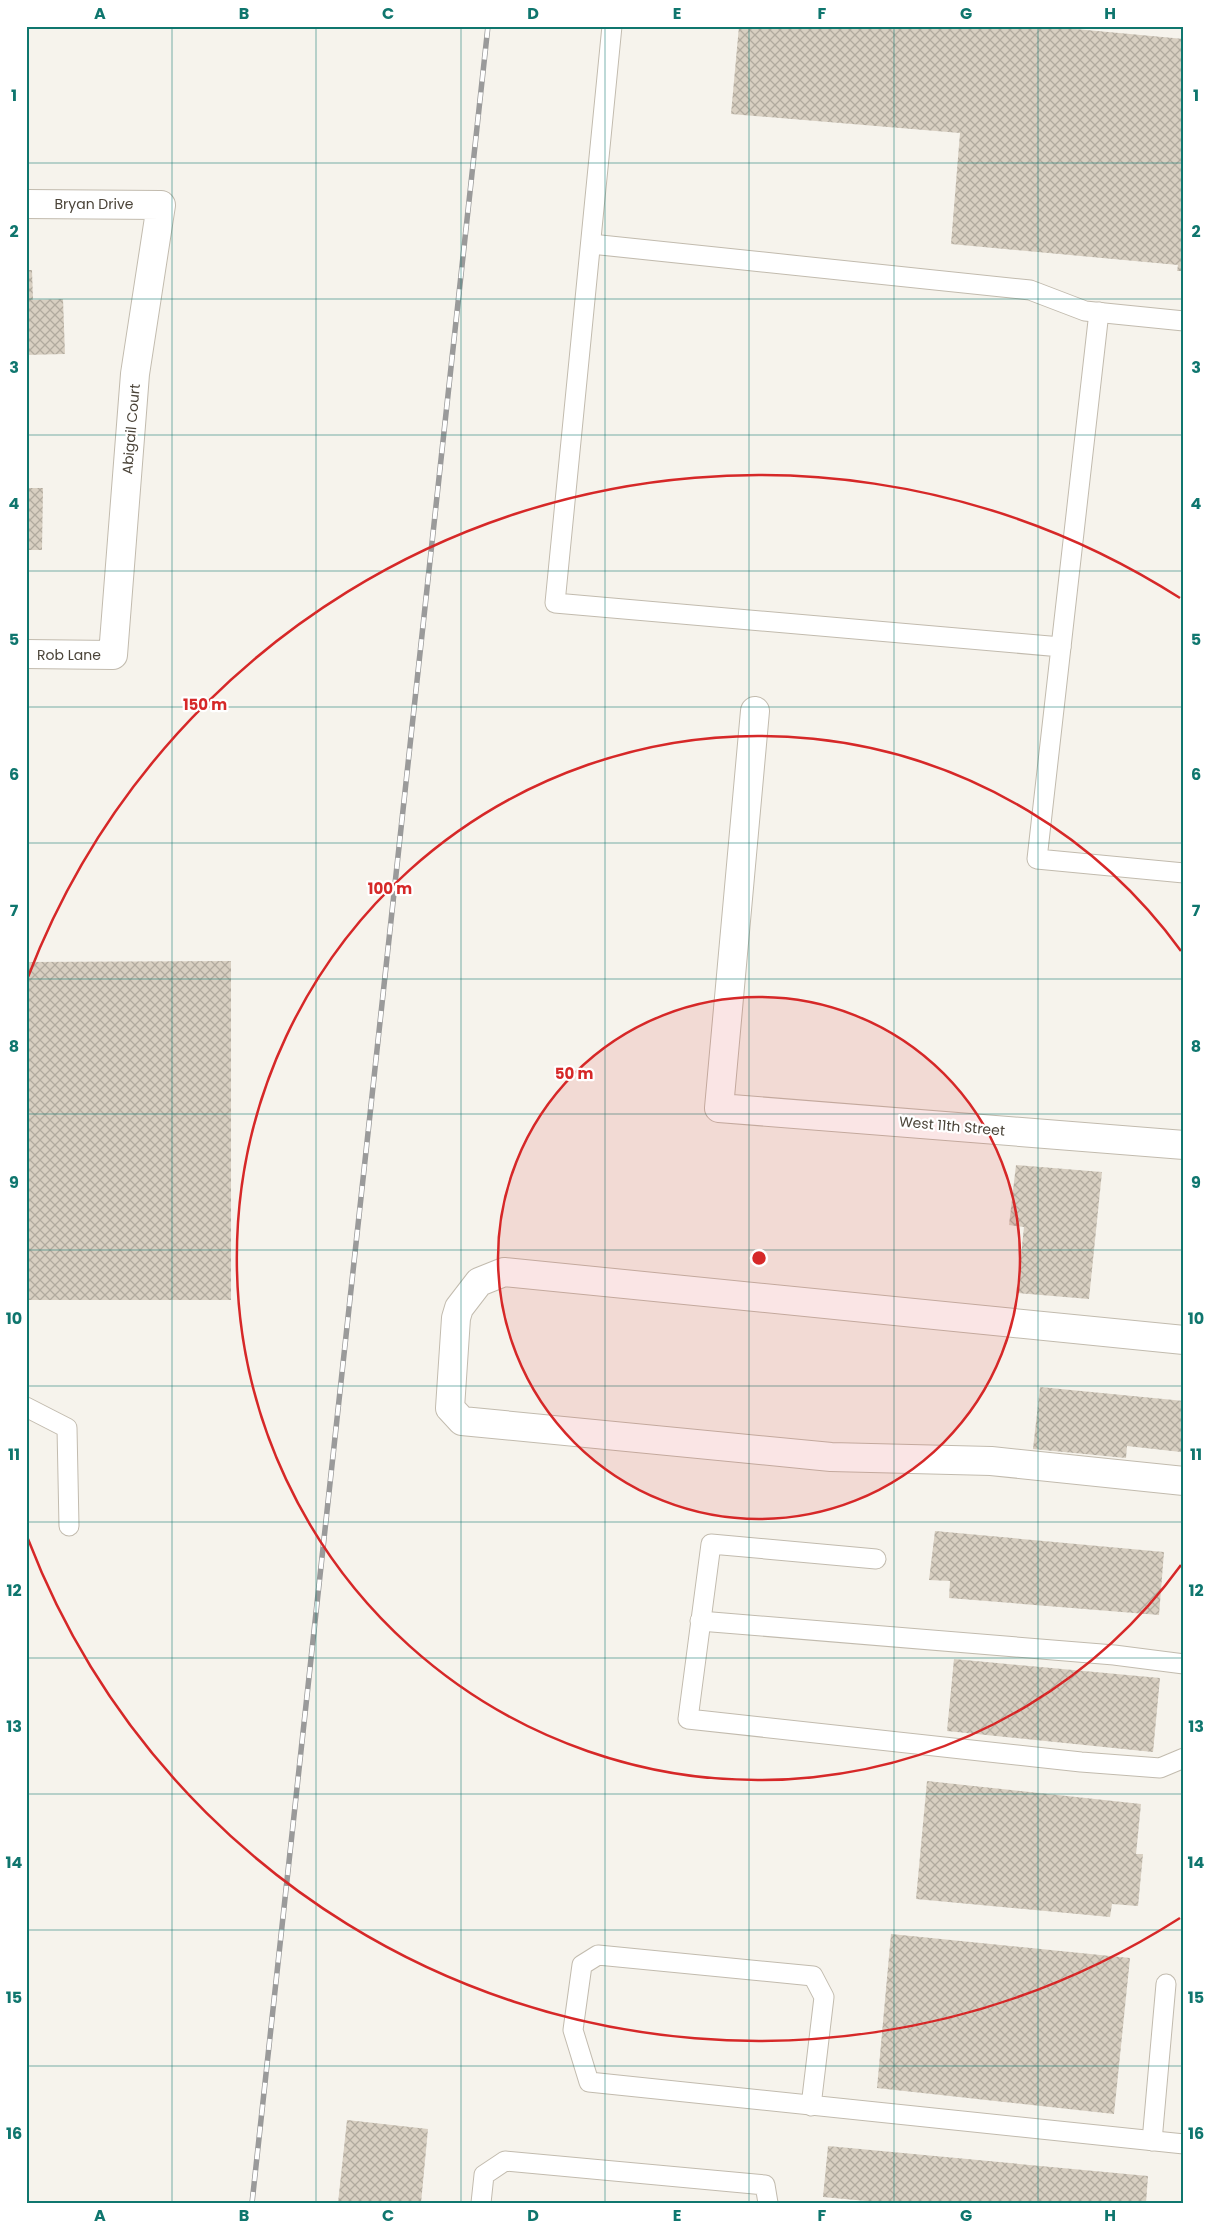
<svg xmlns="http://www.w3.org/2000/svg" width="1210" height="2229" viewBox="0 0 1210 2229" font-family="Poppins,sans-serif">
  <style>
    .building { fill: url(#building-cross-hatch) }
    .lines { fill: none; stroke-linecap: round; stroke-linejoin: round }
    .service-casing { stroke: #c2bbae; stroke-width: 21 }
    .minor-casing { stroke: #c2bbae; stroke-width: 30 }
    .service { stroke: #fff; stroke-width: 19 }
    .minor { stroke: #fff; stroke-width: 28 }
    .rail-casing { stroke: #9a9a9a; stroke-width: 5.5 }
    .rail { stroke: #fff; stroke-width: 4; stroke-dasharray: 11; stroke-linecap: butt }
    .grid { fill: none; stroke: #0f766e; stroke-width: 1; stroke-opacity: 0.55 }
    .ring { fill: none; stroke: #d62828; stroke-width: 2.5 }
    .labels { text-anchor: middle; stroke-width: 4.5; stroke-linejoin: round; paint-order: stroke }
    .street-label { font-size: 14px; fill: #4b4439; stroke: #fff }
    .centre { fill: #d62828; stroke: #fff; stroke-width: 2.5 }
    .ring-label { font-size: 15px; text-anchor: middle; font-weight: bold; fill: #d62828; stroke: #fff; stroke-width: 4.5; stroke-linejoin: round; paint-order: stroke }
    .neatline { fill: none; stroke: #0f766e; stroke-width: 2 }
    .grid-label { font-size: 16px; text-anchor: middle; font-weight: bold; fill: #0f766e }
  </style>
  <defs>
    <pattern id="building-cross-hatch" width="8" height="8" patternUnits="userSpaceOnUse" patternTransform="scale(1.25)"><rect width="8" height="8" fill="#d8cfc1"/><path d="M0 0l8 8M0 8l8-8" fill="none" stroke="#b1aa9e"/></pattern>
  </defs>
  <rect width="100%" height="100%" fill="#f6f3ec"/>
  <!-- building -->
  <g class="building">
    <path d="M739,26h304l141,13v232h-7l1,-6 -227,-21 9,-111 -229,-19z"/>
    <path d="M26,270h6l1,30 30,-1 2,55 -39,1z"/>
    <path d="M26,488h17l-1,62h-16z"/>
    <path d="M231,961v339h-205v-338z"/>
    <path d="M1016,1165l86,7 -13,127 -72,-6 7,-66 -15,-2z"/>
    <path d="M1040,1387l144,14v56h-3v-5l-54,-6 -1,12 -93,-9z"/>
    <path d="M935,1531l229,21 -5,63 -210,-17 1,-17 -21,-1z"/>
    <path d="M954,1659l206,19 -7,74 -206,-21z"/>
    <path d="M927,1781l214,23 -5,50h7l-5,52 -26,-2 -2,13 -194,-18z"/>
    <path d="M891,1934l239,24 -16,156 -237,-26z"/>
    <path d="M347,2120l81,9 -7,74h-83z"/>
    <path d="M828,2146l320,30 -2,27h-258l-65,-6z"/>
  </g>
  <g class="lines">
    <defs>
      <g id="service">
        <path d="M612,26l-57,577 506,44 -24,212 147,14"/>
        <path d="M591,244l439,46 55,21 99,10"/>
        <path d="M1061,647l38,-335"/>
        <path d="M26,1407l41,21 2,98"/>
        <path d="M876,1559l-165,-15 -23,175 393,43 79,6 24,-10"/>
        <path d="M700,1621l414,34 70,9"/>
        <path d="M811,2106l13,-109 -11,-21 -215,-21 -16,10 -9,65 16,52 595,62"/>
        <path d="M1152,2141l14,-157"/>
        <path d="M481,2203l3,-28 21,-14 260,24 3,18"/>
      </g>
      <g id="minor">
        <path d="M26,204l135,1 -26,169 -22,281 -87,-1"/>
        <path d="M755,711l-36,397 465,37"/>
        <path d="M1184,1340l-680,-68 -25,10 -20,26 -3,10 -6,90 12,13 369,36 160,4 193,20"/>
      </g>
    </defs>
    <!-- service casing -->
    <use href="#service" class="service-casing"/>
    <!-- minor casing -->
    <use href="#minor" class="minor-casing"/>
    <!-- service -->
    <use href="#service" class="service"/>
    <!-- minor -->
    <use href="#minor" class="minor"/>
    <defs>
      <path id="rail" d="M252,2203l236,-2177"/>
    </defs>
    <!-- rail casing -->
    <use href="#rail" class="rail-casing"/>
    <!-- rail -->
    <use href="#rail" class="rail"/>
  </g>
  <!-- grid -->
  <path class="grid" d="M172,26v2177M316,26v2177M461,26v2177M605,26v2177M749,26v2177M894,26v2177M1038,26v2177M26,163h1158M26,299h1158M26,435h1158M26,571h1158M26,707h1158M26,843h1158M26,979h1158M26,1114h1158M26,1250h1158M26,1386h1158M26,1522h1158M26,1658h1158M26,1794h1158M26,1930h1158M26,2066h1158"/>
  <!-- distance rings -->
  <circle cx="759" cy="1258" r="261" fill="#d62828" fill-opacity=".12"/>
  <g class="ring">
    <circle cx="759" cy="1258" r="261"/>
    <path d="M1181 1565A522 522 0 1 1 1181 951"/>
    <path d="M1180 1918A783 783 0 0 1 28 1539M28 977A783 783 0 0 1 1180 598"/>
  </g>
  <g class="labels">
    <!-- street labels -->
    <g class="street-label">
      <text x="94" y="209">Bryan Drive</text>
      <text transform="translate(131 429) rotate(-85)" y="5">Abigail Court</text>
      <text x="69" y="660">Rob Lane</text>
      <text transform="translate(952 1126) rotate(5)" y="5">West 11th Street</text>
    </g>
  </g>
  <circle cx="759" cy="1258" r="8" class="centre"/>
  <g class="ring-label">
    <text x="205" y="710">150 m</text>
    <text x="390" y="894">100 m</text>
    <text x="574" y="1079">50 m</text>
  </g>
  <!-- border -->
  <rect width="1210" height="2229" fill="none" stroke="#ffffff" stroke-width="55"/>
  <rect x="28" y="28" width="1154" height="2174" class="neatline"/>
  <g class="grid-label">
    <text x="100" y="19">A</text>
    <text x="244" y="19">B</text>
    <text x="388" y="19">C</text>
    <text x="533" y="19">D</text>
    <text x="677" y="19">E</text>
    <text x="822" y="19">F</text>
    <text x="966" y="19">G</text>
    <text x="1110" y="19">H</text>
    <text x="14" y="101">1</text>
    <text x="1196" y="101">1</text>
    <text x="14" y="237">2</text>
    <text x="1196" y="237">2</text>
    <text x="14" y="373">3</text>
    <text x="1196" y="373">3</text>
    <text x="14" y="509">4</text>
    <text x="1196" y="509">4</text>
    <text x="14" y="645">5</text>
    <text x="1196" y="645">5</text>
    <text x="14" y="780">6</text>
    <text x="1196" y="780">6</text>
    <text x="14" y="916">7</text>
    <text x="1196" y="916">7</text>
    <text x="14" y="1052">8</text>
    <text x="1196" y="1052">8</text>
    <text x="14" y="1188">9</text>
    <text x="1196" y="1188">9</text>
    <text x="14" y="1324">10</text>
    <text x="1196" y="1324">10</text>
    <text x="14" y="1460">11</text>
    <text x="1196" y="1460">11</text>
    <text x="14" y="1596">12</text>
    <text x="1196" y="1596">12</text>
    <text x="14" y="1732">13</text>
    <text x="1196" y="1732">13</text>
    <text x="14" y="1868">14</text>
    <text x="1196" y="1868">14</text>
    <text x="14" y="2003">15</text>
    <text x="1196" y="2003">15</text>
    <text x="14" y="2139">16</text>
    <text x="1196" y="2139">16</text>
    <text x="100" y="2221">A</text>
    <text x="244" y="2221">B</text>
    <text x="388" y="2221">C</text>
    <text x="533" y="2221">D</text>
    <text x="677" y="2221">E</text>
    <text x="822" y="2221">F</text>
    <text x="966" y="2221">G</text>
    <text x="1110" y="2221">H</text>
  </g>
</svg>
